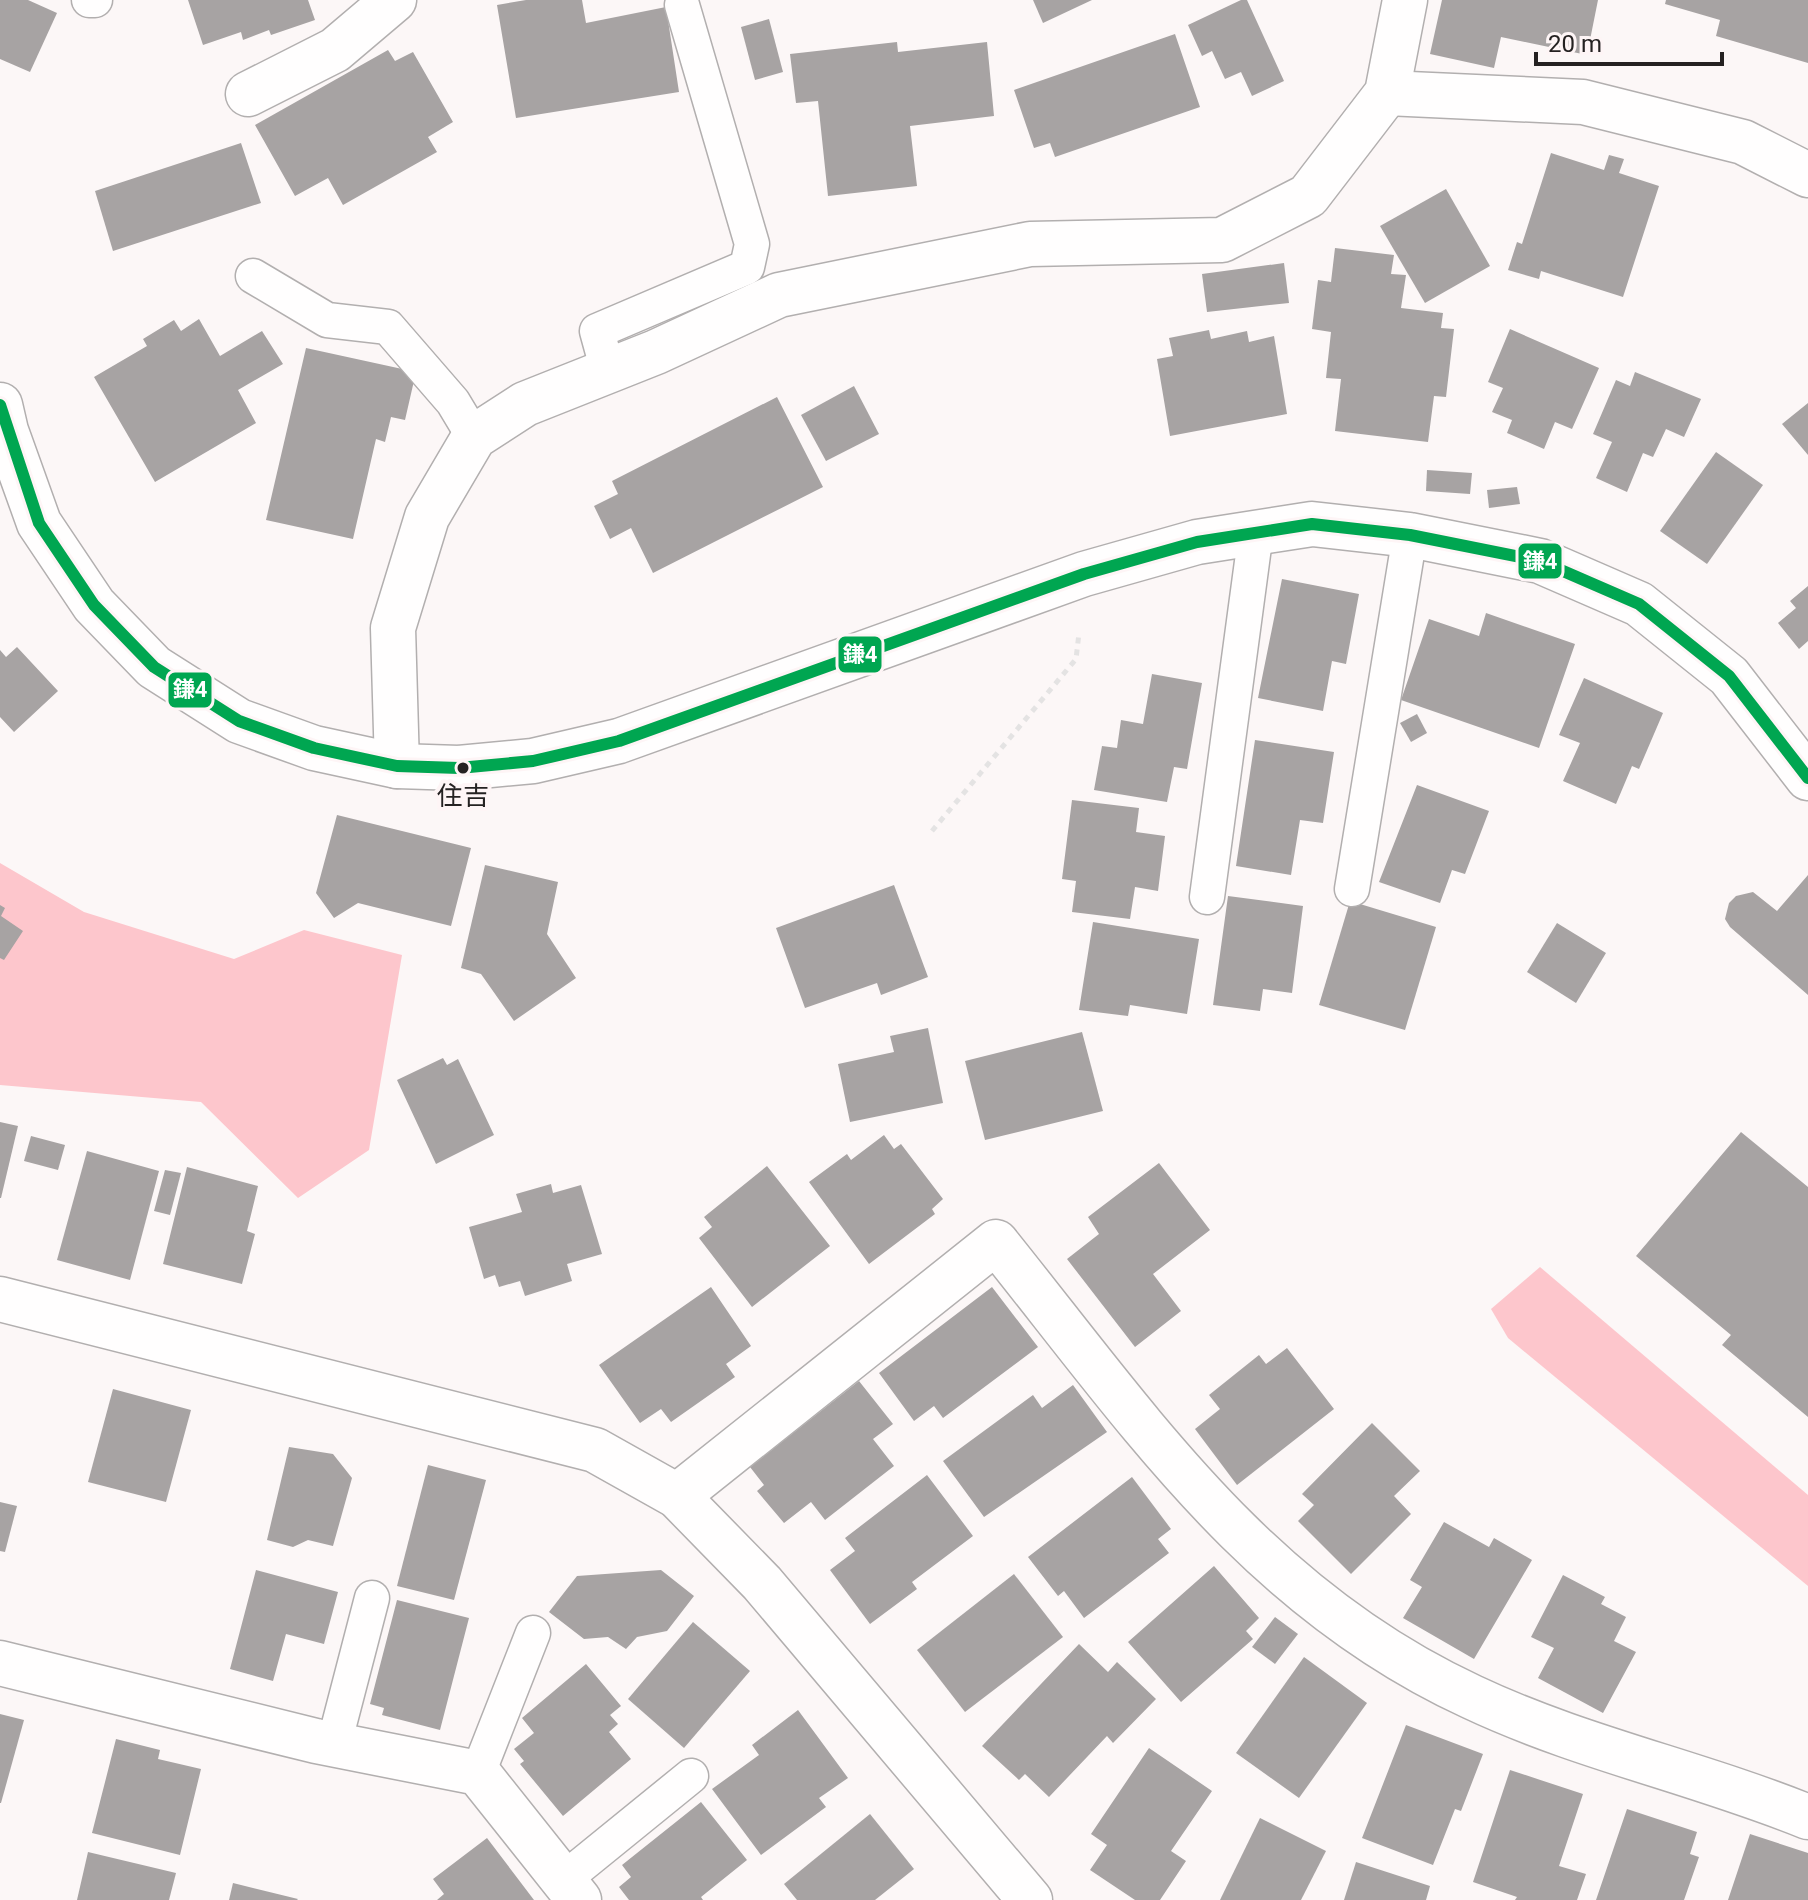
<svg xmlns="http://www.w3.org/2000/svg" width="1808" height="1900" viewBox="0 0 1808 1900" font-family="Roboto,'Noto Sans JP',sans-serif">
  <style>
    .forest { fill: #fdc6cc }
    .building { fill: #a7a3a3 }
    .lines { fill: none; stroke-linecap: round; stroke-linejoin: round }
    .service-casing { stroke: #b2afaf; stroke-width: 37 }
    .minor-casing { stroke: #b2afaf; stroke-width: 47 }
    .tertiary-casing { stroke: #b2afaf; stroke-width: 47 }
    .path { stroke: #e4e3e3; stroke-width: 5; stroke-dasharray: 6 6; stroke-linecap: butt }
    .service { stroke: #fffefe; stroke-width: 34 }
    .minor { stroke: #fffefe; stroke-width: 44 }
    .tertiary { stroke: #fffefe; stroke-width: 44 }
    .bus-1-casing { stroke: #fef5f6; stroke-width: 18 }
    .bus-1 { stroke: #00a651; stroke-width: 12 }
    .bus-dot { fill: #252222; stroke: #fef5f6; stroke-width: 3 }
    .labels { text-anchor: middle; stroke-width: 8; stroke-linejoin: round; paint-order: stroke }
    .bus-label { font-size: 26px; fill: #252222; stroke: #fef5f6 }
    .line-badge { stroke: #fef5f6; stroke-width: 3 }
    .badge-label { font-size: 22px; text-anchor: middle; font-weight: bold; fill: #fff }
  </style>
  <rect width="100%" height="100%" fill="#fcf7f7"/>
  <!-- forest -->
  <g class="forest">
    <path d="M0,863l84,49 150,47 70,-29 98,25 -33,195 -71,48 -97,-96 -201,-17z"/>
    <path d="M1540,1267l268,228v91l-300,-248 -17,-29z"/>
  </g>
  <!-- building -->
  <g class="building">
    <path d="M0,0h28l29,13 -27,59 -30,-13z"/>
    <path d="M188,0h120l7,20 -44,15 -2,-5 -26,10 -2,-8 -38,13z"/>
    <path d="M526,0h56l4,23 80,-16 13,85 -163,26 -19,-113z"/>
    <path d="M1033,0h59l-49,23z"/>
    <path d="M1241,0h6l37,81 -32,15 -11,-24 -16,7 -13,-28 -10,5 -14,-31z"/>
    <path d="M1442,0h156l-11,55 -86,-18 -7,31 -64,-14z"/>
    <path d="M1666,0h142v63l-92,-27 4,-16 -55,-16z"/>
    <path d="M769,19l14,53 -28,8 -14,-53z"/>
    <path d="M1175,34l25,73 -145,50 -5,-14 -16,5 -20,-58z"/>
    <path d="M897,42l1,10 89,-10 7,74 -84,10 7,60 -89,10 -10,-95 -22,2 -6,-49z"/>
    <path d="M388,50l7,11 18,-9 40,70 -25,15 9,15 -94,53 -15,-27 -33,18 -40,-71z"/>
    <path d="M241,143l20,60 -148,48 -18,-60z"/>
    <path d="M1551,153l53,17 5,-15 15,4 -5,14 40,13 -36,111 -82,-26 -2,8 -31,-9 9,-28 5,2z"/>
    <path d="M1446,189l44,77 -65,37 -45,-77z"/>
    <path d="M1335,248l59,7 -3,19 15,1 -5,33 42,5 -2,15 13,1 -8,68 -12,-1 -6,46 -93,-11 6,-52 -15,-1 5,-46 -19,-3 6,-49 13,2z"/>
    <path d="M1284,263l5,40 -82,9 -5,-38z"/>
    <path d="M199,319l21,37 42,-25 21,33 -45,26 18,33 -101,59 -61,-105 53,-31 -4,-7 31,-19 7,11z"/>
    <path d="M1510,329l89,39 -27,61 -17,-7 -11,27 -37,-16 5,-13 -20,-8 11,-24 -15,-6z"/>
    <path d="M1209,330l2,9 36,-8 2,11 25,-6 13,78 -117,22 -13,-77 16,-3 -4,-18z"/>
    <path d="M306,348l110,24 -11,48 -14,-3 -6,25 -9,-3 -23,100 -87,-19z"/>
    <path d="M1635,372l66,27 -17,38 -18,-8 -13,28 -10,-4 -16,39 -31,-14 16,-36 -19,-8 23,-54 14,6z"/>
    <path d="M854,386l25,48 -53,27 -25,-46z"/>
    <path d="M777,397l46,90 -170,86 -22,-45 -21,11 -16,-33 24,-12 -6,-13z"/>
    <path d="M1808,403v52l-26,-31z"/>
    <path d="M1716,452l47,33 -56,79 -47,-33z"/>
    <path d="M1427,470l45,3 -2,21 -44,-3z"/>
    <path d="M1517,487l3,17 -31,4 -2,-18z"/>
    <path d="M1282,579l77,15 -13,70 -14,-3 -9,50 -65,-13z"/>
    <path d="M1808,586v55l-9,8 -21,-26 18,-15 -6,-7z"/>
    <path d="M1486,613l89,31 -36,104 -138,-48 28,-81 50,17z"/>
    <path d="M17,647l41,44 -44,41 -14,-15v-67l6,7z"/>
    <path d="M1152,674l50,9 -15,86 -13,-2 -7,35 -73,-12 8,-44 15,2 4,-28 22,4z"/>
    <path d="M1584,678l79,35 -24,56 -7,-3 -16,38 -53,-23 17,-38 -21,-8z"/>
    <path d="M1417,714l10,19 -16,9 -11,-19z"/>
    <path d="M1255,740l79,12 -11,71 -23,-3 -9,55 -55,-9z"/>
    <path d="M1417,785l72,26 -24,63 -13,-4 -12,33 -61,-21z"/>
    <path d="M1072,800l67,8 -3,24 29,4 -7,55 -23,-4 -5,32 -58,-7 4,-31 -14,-2z"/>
    <path d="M337,815l134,33 -20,78 -93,-23 -24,15 -18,-25z"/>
    <path d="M485,865l73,17 -11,52 29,44 -62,43 -33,-47 -20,-6z"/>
    <path d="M1808,875v120l-78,-68 -5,-8 4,-16 7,-7 17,-4 24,19z"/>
    <path d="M894,885l34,92 -47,18 -4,-12 -72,25 -29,-80z"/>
    <path d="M1228,896l75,10 -11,87 -29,-4 -3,22 -47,-6z"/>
    <path d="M1350,901l86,26 -31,103 -86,-25z"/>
    <path d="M0,905l5,3 -4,8 22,15 -19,29 -4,-2z"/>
    <path d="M1093,922l106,17 -12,75 -57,-9 -2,11 -49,-6z"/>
    <path d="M1557,923l49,30 -30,50 -49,-31z"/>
    <path d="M928,1028l15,75 -93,19 -12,-58 56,-12 -4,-16z"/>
    <path d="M1082,1032l21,79 -118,29 -20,-79z"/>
    <path d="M443,1058l4,7 11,-6 36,76 -58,29 -39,-84z"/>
    <path d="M0,1122l18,4 -17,72h-1z"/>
    <path d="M1741,1132l67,55v230l-86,-72 9,-10 -95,-79z"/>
    <path d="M884,1135l10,14 7,-5 42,55 -11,10 3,5 -66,50 -60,-82 38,-28 4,6z"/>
    <path d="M31,1136l34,9 -7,25 -34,-9z"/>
    <path d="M87,1151l72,20 -29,109 -73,-20z"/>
    <path d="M1159,1163l51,67 -57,44 28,37 -46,36 -68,-88 32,-25 -11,-17z"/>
    <path d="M767,1166l63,80 -78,61 -53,-69 13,-11 -8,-10z"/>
    <path d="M187,1167l71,19 -11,45 8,3 -13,50 -79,-20z"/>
    <path d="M165,1170l16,3 -11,42 -16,-4z"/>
    <path d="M551,1184l2,9 28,-8 21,69 -35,10 5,17 -47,15 -5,-15 -21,6 -4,-12 -11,4 -15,-52 53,-15 -6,-18z"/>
    <path d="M711,1287l40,59 -25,18 9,13 -64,45 -10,-13 -21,14 -41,-58z"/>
    <path d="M992,1287l46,60 -95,71 -9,-12 -20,15 -35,-48z"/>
    <path d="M1287,1348l47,61 -97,76 -42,-56 25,-20 -11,-14 50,-40 7,9z"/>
    <path d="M859,1381l34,43 -20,15 21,27 -69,54 -14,-18 -27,21 -27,-32 7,-6 -14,-18z"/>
    <path d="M1073,1385l34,47 -123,85 -41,-56 90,-66 9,13z"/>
    <path d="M113,1389l78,21 -25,92 -78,-20z"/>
    <path d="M1372,1423l48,48 -26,25 17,18 -60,60 -53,-53 16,-16 -12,-11z"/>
    <path d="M289,1447l44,7 19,24 -19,68 -25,-6 -15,7 -26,-7z"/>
    <path d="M428,1465l58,15 -32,120 -57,-14z"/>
    <path d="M927,1475l46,61 -61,46 5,7 -47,35 -40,-54 25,-19 -10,-13z"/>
    <path d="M1132,1477l39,52 -13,10 11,14 -85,65 -20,-27 -6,5 -30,-39z"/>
    <path d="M0,1502l17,4 -12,46 -5,-1z"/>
    <path d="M1444,1522l45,25 5,-9 38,22 -58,99 -71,-41 19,-31 -12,-7z"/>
    <path d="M1214,1566l45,52 -13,13 7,8 -72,63 -53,-60z"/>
    <path d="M256,1570l82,22 -14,52 -38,-10 -13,47 -43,-12z"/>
    <path d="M661,1570l33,26 -27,35 -30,6 -11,12 -18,-12 -24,2 -35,-27 28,-36z"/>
    <path d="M1014,1574l49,63 -98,75 -48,-62z"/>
    <path d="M1563,1575l42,22 -4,7 25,13 -12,24 22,11 -33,61 -65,-35 16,-30 -23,-11z"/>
    <path d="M397,1600l72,18 -29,112 -58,-15 2,-7 -14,-4z"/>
    <path d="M1275,1617l23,17 -23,30 -23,-17z"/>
    <path d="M693,1622l57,49 -66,77 -56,-49z"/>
    <path d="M1079,1644l29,28 9,-10 39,37 -43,44 -6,-7 -58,61 -24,-23 -6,6 -37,-34z"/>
    <path d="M1304,1657l63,46 -68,95 -63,-45z"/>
    <path d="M586,1664l35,42 -11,9 8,9 -9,8 22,27 -68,57 -43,-52 4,-3 -10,-12 20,-16 -12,-15z"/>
    <path d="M798,1710l50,68 -29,20 7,9 -65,48 -49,-66 47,-34 -7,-10z"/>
    <path d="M0,1714l24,6 -23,83h-1z"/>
    <path d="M1406,1725l77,29 -22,57 -6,-2 -22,56 -71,-27z"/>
    <path d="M116,1739l44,11 -2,9 43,10 -21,86 -88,-22z"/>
    <path d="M1149,1748l63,43 -41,60 15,10 -26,39h-25l-45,-30 17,-25 -16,-11z"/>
    <path d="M1510,1770l73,24 -24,72 27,8 -9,26h-62l2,-3 -44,-15z"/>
    <path d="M701,1802l46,58 -46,37 2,3h-74l-10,-13 12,-10 -9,-12z"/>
    <path d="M1627,1809l70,23 -7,22 9,3 -15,43h-88z"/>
    <path d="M870,1814l44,55 -39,31h-78l-13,-16z"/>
    <path d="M1260,1818l66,33 -25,49h-81z"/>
    <path d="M1750,1834l58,19v47h-80z"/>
    <path d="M487,1838l47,62h-97l7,-6 -11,-15z"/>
    <path d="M88,1852l88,21 -7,27h-92z"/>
    <path d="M1356,1862l74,24 -4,14h-82z"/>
    <path d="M233,1883l65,16 -1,1h-68z"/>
  </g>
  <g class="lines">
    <defs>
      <g id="service">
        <path d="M89,0h6"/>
        <path d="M253,276l74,44 61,7 65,75 21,35"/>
        <path d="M608,371l-11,-40 150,-64 5,-23 -70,-239"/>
        <path d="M1352,889l58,-354"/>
        <path d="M1207,897l49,-365"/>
        <path d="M334,1744l38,-146"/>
        <path d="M478,1773l55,-140"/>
        <path d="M563,1880l128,-104"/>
      </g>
      <g id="minor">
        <path d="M1387,93l196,9 160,40 65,33"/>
        <path d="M248,94l87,-44 59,-50"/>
        <path d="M397,766l-4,-138 34,-111 47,-80 51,-33 131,-52 123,-57 251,-51 192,-4 86,-44 79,-103 18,-93"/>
        <path d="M0,1299l595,151 82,46 85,87 268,317"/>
        <path d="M677,1496l319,-254c143,178 261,356 476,455 108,51 225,75 336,120"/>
        <path d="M0,1663l316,78 162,32 101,127"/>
      </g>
      <path id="tertiary" d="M0,405l6,26 33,92 55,82 60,62 85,54 75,27 83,18 62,2 74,-7 86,-20 465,-167 113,-32 115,-18 98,11 130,26 99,43 90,72 79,102"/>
    </defs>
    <!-- service casing -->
    <use href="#service" class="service-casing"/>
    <!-- minor casing -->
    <use href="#minor" class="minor-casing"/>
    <!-- tertiary casing -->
    <use href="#tertiary" class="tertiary-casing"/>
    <!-- path -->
    <path class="path" d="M932,831l144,-172 3,-26"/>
    <!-- service -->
    <use href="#service" class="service"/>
    <!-- minor -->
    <use href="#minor" class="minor"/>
    <!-- tertiary -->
    <use href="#tertiary" class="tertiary"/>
    <defs>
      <path id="bus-1" d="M0,405l39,118 55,82 60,62 85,54 75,27 83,18 62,2 74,-7 86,-20 465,-167 113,-32 115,-18 98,11 130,26 99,43 90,72 79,102"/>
    </defs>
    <!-- bus-1 casing -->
    <use href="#bus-1" class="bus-1-casing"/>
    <!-- bus-1 -->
    <use href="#bus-1" class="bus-1"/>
  </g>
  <!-- markers -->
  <circle class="bus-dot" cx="463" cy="768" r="7"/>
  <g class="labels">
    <!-- bus labels -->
    <g class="bus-label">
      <text x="463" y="805">住吉</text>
    </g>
  </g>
  <g class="line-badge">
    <rect x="1517" y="542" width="46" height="38" rx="8" fill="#00a651"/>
    <rect x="837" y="635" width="46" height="39" rx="8" fill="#00a651"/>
    <rect x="167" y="671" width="46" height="38" rx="8" fill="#00a651"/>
  </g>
  <g class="badge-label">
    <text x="1540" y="569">鎌4</text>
    <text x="860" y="662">鎌4</text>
    <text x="190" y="697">鎌4</text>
  </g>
  <!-- scale -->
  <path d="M1536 52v12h186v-12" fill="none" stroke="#252222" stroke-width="4"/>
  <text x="1548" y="52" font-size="24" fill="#252222" stroke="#fef5f6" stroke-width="6" paint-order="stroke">20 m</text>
</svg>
